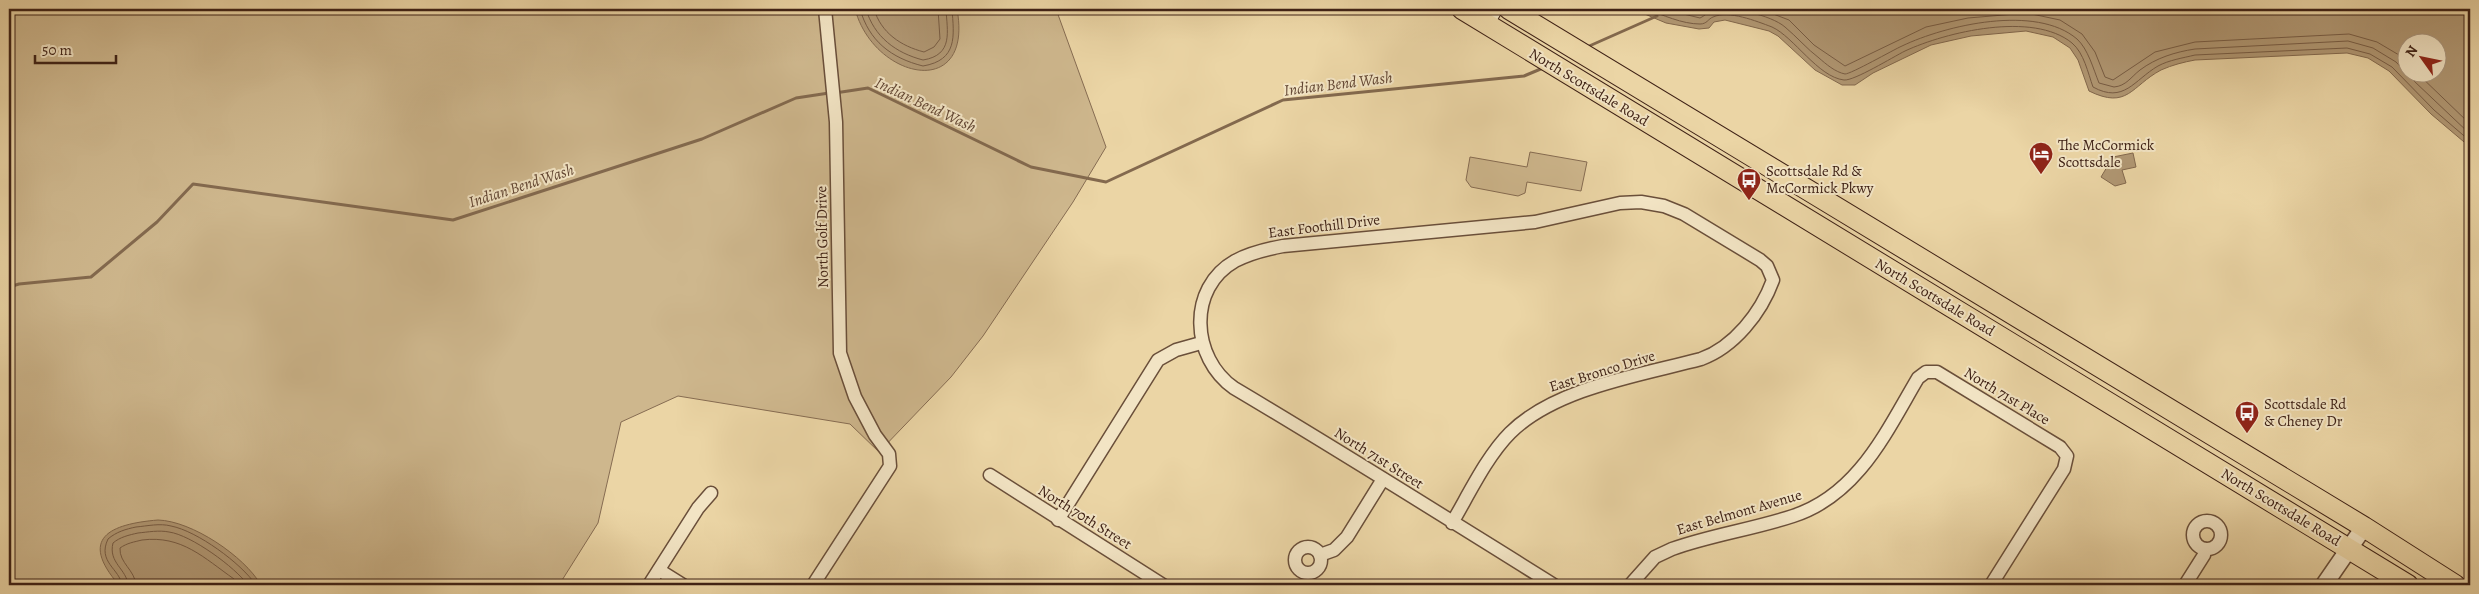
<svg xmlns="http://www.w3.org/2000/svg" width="2479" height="594" viewBox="0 0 2479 594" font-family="Alegreya,serif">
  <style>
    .green { fill: #ceb78d; stroke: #866c52 }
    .water { fill: #b19874; stroke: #83694e; fill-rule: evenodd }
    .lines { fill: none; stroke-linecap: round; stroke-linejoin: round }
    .shore { stroke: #785d45; stroke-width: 1 }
    .stream { stroke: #83694e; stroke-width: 3 }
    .minor-casing { stroke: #6a4f3a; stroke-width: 15 }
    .tertiary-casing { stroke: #6a4f3a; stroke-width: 19 }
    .secondary-casing { stroke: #3f2216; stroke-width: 20 }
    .primary-casing { stroke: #3f2216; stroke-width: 22 }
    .minor { stroke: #f2e4c4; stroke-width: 12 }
    .tertiary { stroke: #f2e4c4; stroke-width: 16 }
    .secondary { stroke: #f2e4c4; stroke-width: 18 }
    .primary { stroke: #ebd5a5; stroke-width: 20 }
    .labels { text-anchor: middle; stroke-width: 4; stroke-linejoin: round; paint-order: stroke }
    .street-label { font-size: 15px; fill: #3f2216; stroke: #f2e4c4 }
    .poi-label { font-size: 15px; fill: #3f2216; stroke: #f2e4c4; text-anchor: start }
    .water-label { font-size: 16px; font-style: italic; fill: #614532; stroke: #f2e4c4 }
  </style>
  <rect width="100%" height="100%" fill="#ebd5a5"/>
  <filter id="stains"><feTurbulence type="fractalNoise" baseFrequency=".004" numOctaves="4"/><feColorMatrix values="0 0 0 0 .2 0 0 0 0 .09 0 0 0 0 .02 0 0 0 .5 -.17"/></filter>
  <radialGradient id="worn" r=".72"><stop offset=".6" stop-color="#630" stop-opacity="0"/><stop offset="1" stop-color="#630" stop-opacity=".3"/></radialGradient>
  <!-- green -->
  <g class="green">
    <path d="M9,9h1047l50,138 -33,55 -90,134 -32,41 -72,75 -29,-28 -172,-28 -57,26 -23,101 -39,62h-550z"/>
    <path d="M1530,152l57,10 -6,29 -54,-9 -2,11 -7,3 -47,-9 -5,-7 4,-23 57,10z"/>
  </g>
  <!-- water -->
  <g class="water">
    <path d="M855,9h102c17,92 -83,71 -102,0z"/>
    <path d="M1633,9h837v138l-39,-33 -42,-43 -21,-13 -21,-5 -152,7c-11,2 -23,5 -34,10 -30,16 -33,40 -72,21l-11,-31 -8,-12 -17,-11 -27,-6 -55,5 -40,9 -58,28 -18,12h-13l-27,-15 -37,-34 -9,-5 -44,-11 -11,2 -5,6 -10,1 -33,-6zM2406,42h30v30h-30z"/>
    <path d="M2133,153l3,14 -14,3 4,13 -11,3 -14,-9 12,-20z"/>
    <path d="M158,520c34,1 86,36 103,65h-142c-41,-47 -9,-61 39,-65z"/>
  </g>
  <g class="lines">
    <!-- shore -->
    <g class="shore">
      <path d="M860,9c9,32 31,49 63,57 35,-6 31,-30 29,-57"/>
      <path d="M866,9c8,28 30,44 57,51 31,-5 24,-29 23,-51"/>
      <path d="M874,9c7,24 27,37 50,43l10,-5 6,-8 -2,-30"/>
      <path d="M1646,9c17,6 36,15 54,15 7,0 8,-5 13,-7 16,-7 43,4 59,10 22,10 46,50 72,53 10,1 49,-23 61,-29 41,-19 128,-40 167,-8 12,10 16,30 21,44 31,17 41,-7 65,-21 11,-6 25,-8 37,-11l152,-7 23,6 22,13 42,43 36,31"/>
      <path d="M1663,9l37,9c5,-2 7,-6 13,-7 18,-5 58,4 72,16 12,10 22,22 34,31 7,6 16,14 26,16 6,0 48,-24 57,-28 44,-21 134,-42 175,-7 11,10 16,29 22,44l15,4c12,-1 17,-10 26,-17 16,-12 35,-18 55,-21l153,-8 25,7 23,14 18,19 56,53"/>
      <path d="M1760,9l29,11 25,25 31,21 81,-39 42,-9 59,-5 33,7 22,14 13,18 10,25 8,3 42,-28 40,-10 154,-8 28,8 22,13 7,7"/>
      <path d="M2416,72l54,52"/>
      <path d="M122,585c-2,-16 -25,-23 -14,-46 8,-7 18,-10 28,-12 11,-1 24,-4 35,-1 26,5 70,37 85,59"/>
      <path d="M128,585c-1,-16 -20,-22 -15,-42 7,-6 16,-8 25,-10 10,-1 21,-3 31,-1 22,3 66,35 79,53"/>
      <path d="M136,585c-1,-15 -17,-22 -16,-37 7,-5 14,-6 22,-8 40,-5 62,18 92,39l5,6"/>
    </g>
    <!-- stream -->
    <g class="stream">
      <path d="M1587,47l70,-31"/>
      <path d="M835,93l33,-5 163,79 75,15 177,-82 241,-24 19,-8"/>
      <path d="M9,287l10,-3 72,-7 66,-55 36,-38 260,36 249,-81 94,-41 33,-5"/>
    </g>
    <defs>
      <g id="minor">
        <path d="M990,475l173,110"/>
        <path d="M1058,520l100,-160 18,-10 25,-7"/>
        <circle cx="2207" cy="535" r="14"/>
        <path d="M1452,523c17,-29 35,-67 58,-90 45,-45 131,-58 191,-74 33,-12 60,-46 72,-79l-6,-14 -7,-6 -76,-46 -20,-8 -23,-4 -21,1 -85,19 -252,24c-16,3 -33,7 -48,15 -48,27 -44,97 -1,127 108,64 214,131 320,197"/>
        <circle cx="1308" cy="560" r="13"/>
        <path d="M1320,555l14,-5 13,-13 36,-58"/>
        <path d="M659,570l24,15"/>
        <path d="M649,585l49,-77 13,-15"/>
        <path d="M813,585l77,-119 -1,-12 -14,-19 -20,-38 -15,-44 -4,-231 -11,-113"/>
        <path d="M1630,585l25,-28 17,-8c39,-14 82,-20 121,-33 65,-21 93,-84 125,-138l8,-6h11l123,75 7,9 -3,13 -73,116"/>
        <path d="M2185,585l19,-30 1,-6"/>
      </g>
      <path id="tertiary" d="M2324,585l40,-58"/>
      <path id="secondary" d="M1485,23l8,-14"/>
      <g id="primary">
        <path d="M1462,9l946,576"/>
        <path d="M1509,9l855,518 91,58"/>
      </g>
    </defs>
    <!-- minor casing -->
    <use href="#minor" class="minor-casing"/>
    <!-- tertiary casing -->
    <use href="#tertiary" class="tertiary-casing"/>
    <!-- secondary casing -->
    <use href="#secondary" class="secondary-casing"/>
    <!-- primary casing -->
    <use href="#primary" class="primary-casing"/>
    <!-- minor -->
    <use href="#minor" class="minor"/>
    <!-- tertiary -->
    <use href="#tertiary" class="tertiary"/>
    <!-- secondary -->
    <use href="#secondary" class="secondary"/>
    <!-- primary -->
    <use href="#primary" class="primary"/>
  </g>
  <!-- icons -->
  <defs>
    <symbol id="hotel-pin" viewBox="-11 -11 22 30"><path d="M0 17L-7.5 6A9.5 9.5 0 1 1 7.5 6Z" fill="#8f2418" stroke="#f2e4c4"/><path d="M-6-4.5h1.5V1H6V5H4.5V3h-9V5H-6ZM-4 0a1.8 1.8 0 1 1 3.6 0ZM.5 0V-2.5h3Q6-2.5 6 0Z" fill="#fff"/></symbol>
    <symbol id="bus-pin" viewBox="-11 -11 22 30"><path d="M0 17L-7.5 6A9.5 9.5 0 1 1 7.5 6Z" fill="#8f2418" stroke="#f2e4c4"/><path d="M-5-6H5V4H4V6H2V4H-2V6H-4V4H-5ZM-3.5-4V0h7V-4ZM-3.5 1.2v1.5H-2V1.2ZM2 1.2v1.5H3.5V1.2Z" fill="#fff"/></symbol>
  </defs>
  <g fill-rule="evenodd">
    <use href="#hotel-pin" x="2027" y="140" width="28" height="38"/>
    <use href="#bus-pin" x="1735" y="166" width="28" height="38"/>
    <use href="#bus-pin" x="2233" y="399" width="28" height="38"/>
  </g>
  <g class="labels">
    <!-- street labels -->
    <g class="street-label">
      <text transform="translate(1589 87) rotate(31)" y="5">North Scottsdale Road</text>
      <text transform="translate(1324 226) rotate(-7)" y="5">East Foothill Drive</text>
      <text transform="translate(822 237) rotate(-91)" y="5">North Golf Drive</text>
      <text transform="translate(1935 297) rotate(31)" y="5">North Scottsdale Road</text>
      <text transform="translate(1602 371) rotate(-17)" y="5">East Bronco Drive</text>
      <text transform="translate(2007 396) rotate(31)" y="5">North 71st Place</text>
      <text transform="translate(1379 458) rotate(32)" y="5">North 71st Street</text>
      <text transform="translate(2281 507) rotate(31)" y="5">North Scottsdale Road</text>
      <text transform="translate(1739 512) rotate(-16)" y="5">East Belmont Avenue</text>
      <text transform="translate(1085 517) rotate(32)" y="5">North 70th Street</text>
    </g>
    <!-- poi labels -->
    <g class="poi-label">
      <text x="2058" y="150">The McCormick<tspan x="2058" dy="17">Scottsdale</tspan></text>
      <text x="1766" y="176">Scottsdale Rd &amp;<tspan x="1766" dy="17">McCormick Pkwy</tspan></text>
      <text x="2264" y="409">Scottsdale Rd<tspan x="2264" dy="17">&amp; Cheney Dr</tspan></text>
    </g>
    <!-- water labels -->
    <g class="water-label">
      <text transform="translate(1338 83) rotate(-7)" y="6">Indian Bend Wash</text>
      <text transform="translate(926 104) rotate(25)" y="6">Indian Bend Wash</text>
      <text transform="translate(521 185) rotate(-18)" y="6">Indian Bend Wash</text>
    </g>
  </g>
  <!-- margin -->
  <rect width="2479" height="594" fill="none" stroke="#ebd5a5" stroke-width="30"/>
  <rect x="10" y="10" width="2459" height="574" fill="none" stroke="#3f2216" stroke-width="2.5"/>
  <rect x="15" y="15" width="2449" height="564" fill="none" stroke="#3f2216"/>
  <!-- north arrow -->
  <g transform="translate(2422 58) rotate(303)"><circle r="24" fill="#f2e4c4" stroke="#aa967e"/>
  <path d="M0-4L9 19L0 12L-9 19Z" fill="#8f2418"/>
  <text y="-8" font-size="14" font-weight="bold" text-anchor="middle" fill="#3f2216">N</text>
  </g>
  <!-- scale -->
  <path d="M35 55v8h81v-8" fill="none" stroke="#3f2216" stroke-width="2.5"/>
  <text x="42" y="55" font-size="15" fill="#3f2216" stroke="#f2e4c4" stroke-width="4" paint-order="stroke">50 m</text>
  <rect width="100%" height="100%" filter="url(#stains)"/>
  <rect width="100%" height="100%" fill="url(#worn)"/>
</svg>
